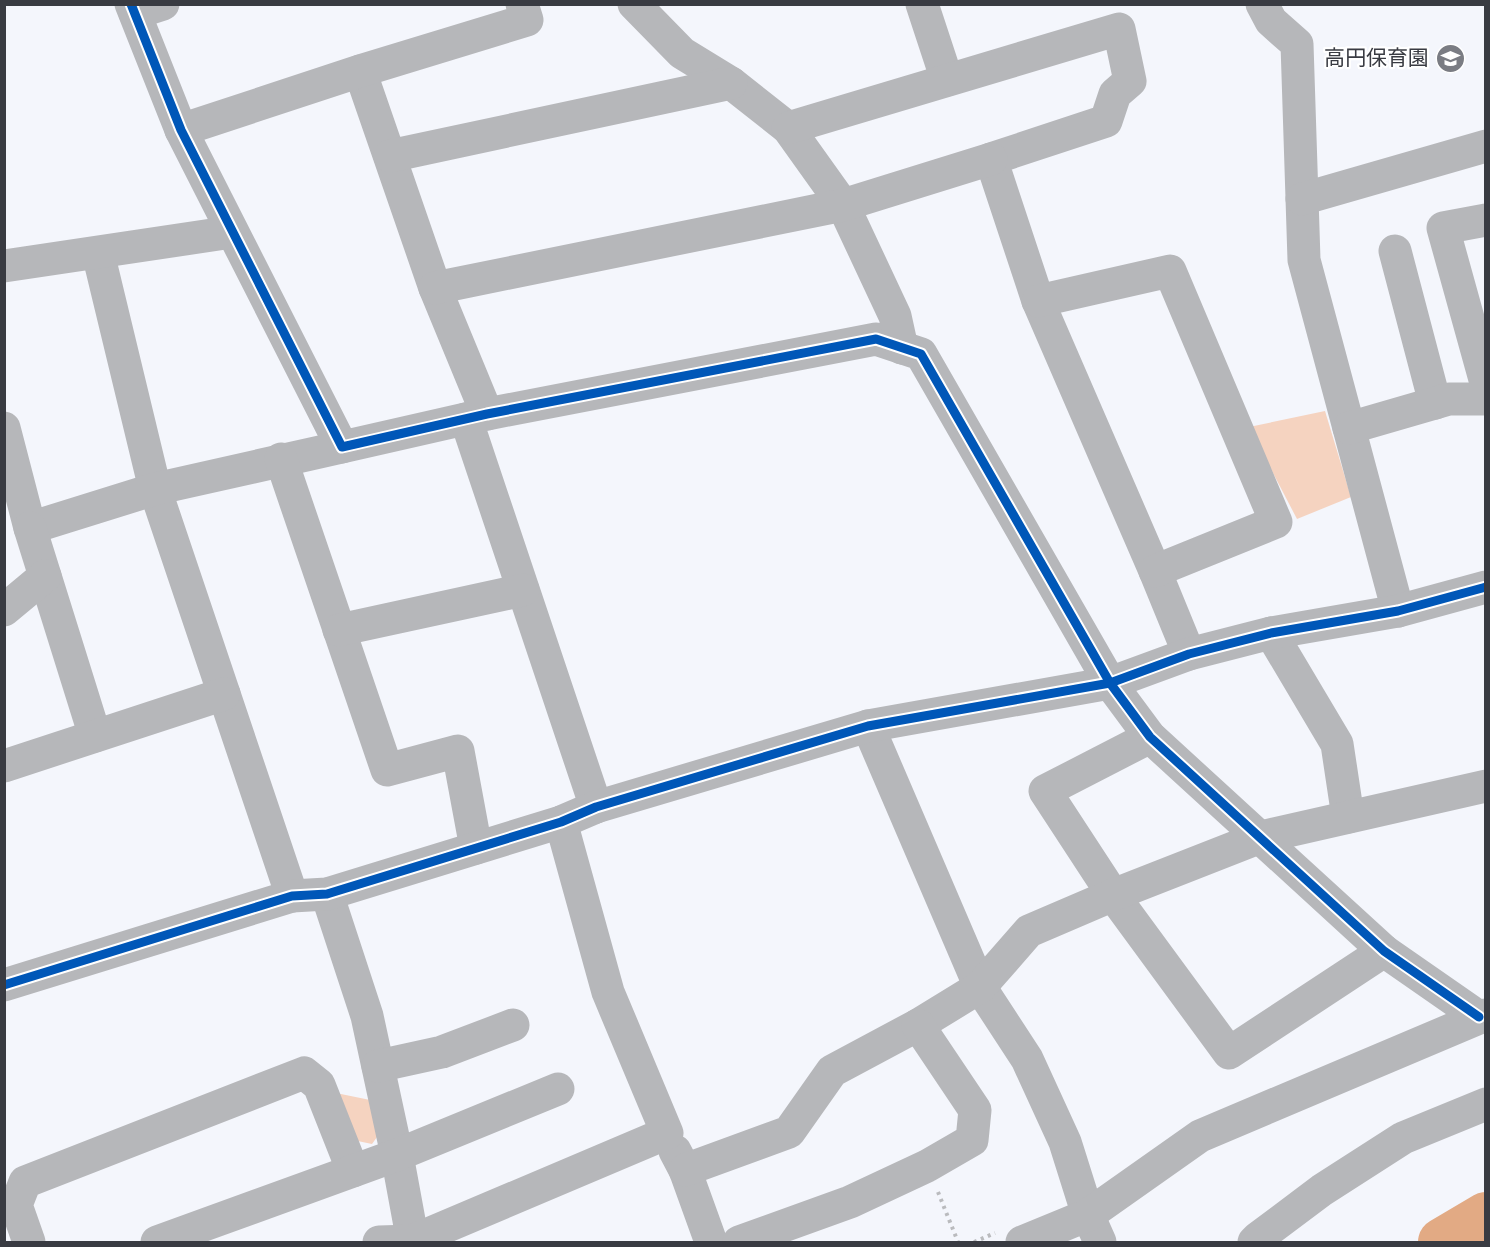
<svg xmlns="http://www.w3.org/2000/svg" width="1490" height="1247" viewBox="0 0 1490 1247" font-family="Commissioner,'Noto Sans JP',sans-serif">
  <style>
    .green { fill: #f5d3c0 }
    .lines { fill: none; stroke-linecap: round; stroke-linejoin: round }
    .river { stroke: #e2aa84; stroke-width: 48 }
    .path { stroke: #babbbe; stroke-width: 4; stroke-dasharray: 3 4.5; stroke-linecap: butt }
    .minor { stroke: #b6b7ba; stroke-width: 33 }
    .cycleway-casing { stroke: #fff; stroke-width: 13 }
    .cycleway { stroke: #0057b8; stroke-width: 9 }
    .labels { text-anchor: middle; stroke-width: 4.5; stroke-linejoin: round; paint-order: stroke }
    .poi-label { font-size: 21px; fill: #393b42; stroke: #fff; text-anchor: end }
  </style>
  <rect width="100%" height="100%" fill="#f4f6fc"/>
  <!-- green -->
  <g class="green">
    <path d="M1325,411l26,86 -54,22 -48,-92z"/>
    <path d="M336,1093l39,8 7,29 -10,14 -24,-5z"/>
  </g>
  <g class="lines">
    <!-- river -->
    <path class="river" d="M1442,1242l44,-26"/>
    <!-- path -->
    <g class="path">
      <path d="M938,1192l20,50"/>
      <path d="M974,1242l21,-9"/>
    </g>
    <!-- minor -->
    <g class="minor">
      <path d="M131,4l50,126 161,317 145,-33 389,-75 45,15 189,329 40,54 234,214 95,66"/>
      <path d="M634,4l48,49 49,30 57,45 55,77 52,111 7,32"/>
      <path d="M922,4l25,76"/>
      <path d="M1262,4l9,17 26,23 7,216 94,351"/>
      <path d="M135,13l28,-9"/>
      <path d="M360,71l75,217 52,126"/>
      <path d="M788,128l331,-99 11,52 -15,13 -9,27 -115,38 47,142 117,270 34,83"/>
      <path d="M181,130l179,-59 167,-51 -5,-16"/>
      <path d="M390,156l341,-73"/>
      <path d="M1302,199l184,-53"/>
      <path d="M1486,220l-43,8 43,155"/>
      <path d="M1395,251l40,152"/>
      <path d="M98,253l57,236 137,407"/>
      <path d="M4,266l228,-34"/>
      <path d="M435,288l408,-83 148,-46"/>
      <path d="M1038,301l132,-30 106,251 -121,49"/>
      <path d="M466,419l130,388"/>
      <path d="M4,428l26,100 125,-39 187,-42"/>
      <path d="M1349,428l100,-29h37"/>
      <path d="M281,459l106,311 71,-19 18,97"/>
      <path d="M30,528l65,208"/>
      <path d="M4,610l41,-34"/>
      <path d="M339,630l184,-40"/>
      <path d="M1271,633l66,111 11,73"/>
      <path d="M868,726l112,261 47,72 38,83 23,73 12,27"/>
      <path d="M1150,737l-105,54 68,104 116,158 155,-102"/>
      <path d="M4,766l220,-72"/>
      <path d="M327,894l40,122 30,139 16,87"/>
      <path d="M4,985l288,-89 35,-2 234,-72 35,-15 272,-81 242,-43 79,-29 82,-21 127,-22 88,-24"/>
      <path d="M378,1066l64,-14 71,-27"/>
      <path d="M675,1151l10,19 26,72"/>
      <path d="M685,1170l104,-38 43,-61 86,-46 62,-38 49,-56 84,-36 148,-58 225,-51"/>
      <path d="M29,1242l-13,-37 9,-23 279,-109 15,12 34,86"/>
      <path d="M157,1242l240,-87 161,-66"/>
      <path d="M379,1242l33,-1 255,-108 -59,-141 -47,-170"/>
      <path d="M739,1242l111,-40 77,-36 45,-26 3,-30 -57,-85"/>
      <path d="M1022,1242l66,-27 112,-79 286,-121"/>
      <path d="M1254,1242l4,-4 64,-48 81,-52 83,-34"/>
    </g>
    <defs>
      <g id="cycleway">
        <path d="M131,4l50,126 161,317 145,-33 389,-75 45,15 189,329 40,54 234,214 95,66"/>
        <path d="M4,985l288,-89 35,-2 234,-72 35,-15 272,-81 242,-43 79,-29 82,-21 127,-22 88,-24"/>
      </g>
    </defs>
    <!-- cycleway casing -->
    <use href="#cycleway" class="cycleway-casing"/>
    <!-- cycleway -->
    <use href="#cycleway" class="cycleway"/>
  </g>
  <!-- icons -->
  <defs>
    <symbol id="school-disc" viewBox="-11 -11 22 22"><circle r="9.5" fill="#7a7c83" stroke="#fff"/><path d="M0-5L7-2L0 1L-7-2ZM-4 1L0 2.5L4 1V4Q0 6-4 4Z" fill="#fff"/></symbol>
  </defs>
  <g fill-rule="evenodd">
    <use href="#school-disc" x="1434" y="42" width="33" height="33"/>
  </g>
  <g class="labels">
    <!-- poi labels -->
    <g class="poi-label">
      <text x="1429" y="65">高円保育園</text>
    </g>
  </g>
  <!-- border -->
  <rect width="1490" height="1247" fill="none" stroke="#393b42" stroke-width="12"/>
</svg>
